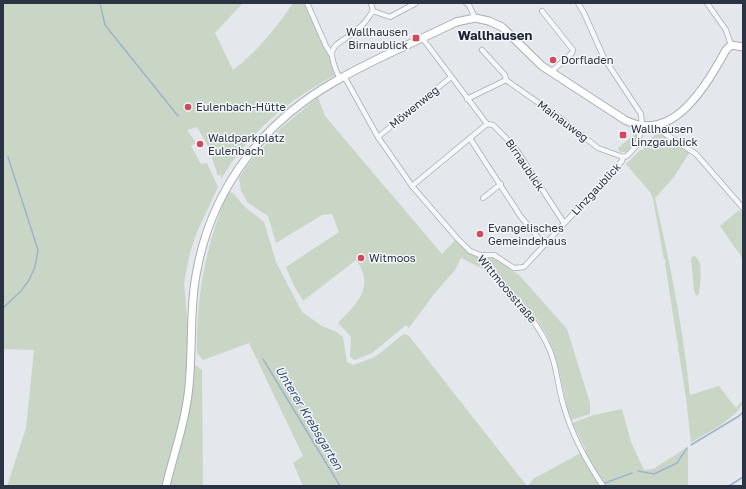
<svg xmlns="http://www.w3.org/2000/svg" width="746" height="489" viewBox="0 0 746 489" font-family="'Golos Text',sans-serif">
  <style>
    .green { fill: #c9d6c5 }
    .lines { fill: none; stroke-linecap: round; stroke-linejoin: round }
    .stream { stroke: #9fb4cc; stroke-width: 1.5 }
    .street-casing { stroke: #a9aeb7; stroke-width: 6 }
    .secondary-casing { stroke: #a9aeb7; stroke-width: 9 }
    .street { stroke: #f7f8fa; stroke-width: 4.5 }
    .secondary { stroke: #fff; stroke-width: 7 }
    .poi-dot { fill: #d1495b; stroke: #f4f6f9; stroke-width: 1.5 }
    .labels { text-anchor: middle; stroke-width: 3; stroke-linejoin: round; paint-order: stroke }
    .poi-label { font-size: 11px; fill: #2b3445; stroke: #f4f6f9; text-anchor: start }
    .street-label { font-size: 11px; fill: #2b3445; stroke: #f4f6f9 }
    .water-label { font-size: 12px; font-style: italic; fill: #34527a; stroke: #f4f6f9 }
    .quarter-label { font-size: 13px; font-weight: bold; fill: #1d2536; stroke: #f4f6f9 }
  </style>
  <rect width="100%" height="100%" fill="#e4e7ec"/>
  <!-- green -->
  <g class="green">
    <path d="M3,3h240l-28,30 18,37c24,-19 43,-41 60,-67h14l24,51 7,20c-48,24 -90,59 -117,105v-5l-3,2 -10,-30 -11,-19 -10,3 9,13 -5,3 10,18 6,-1 11,24 -21,45 -7,21 -6,30 7,79 11,8 1,116h-196l19,-58 8,-78 -31,-1z"/>
    <path d="M318,97l7,19 117,138 15,-16 22,18v5l4,8 -22,-11 -6,12 -21,24 -25,34 -3,-3 -34,28 -17,7 -5,-3 1,-20 -13,-14c18,-19 38,-36 18,-63l-53,41 -9,-15 -8,-19 53,-35 -7,-18 -10,1 -46,28 -8,-27 -20,-13 -7,-12 -2,-13 9,-14 32,-35z"/>
    <path d="M637,132l1,2 -3,9 -9,9h-6l-2,-4z"/>
    <path d="M656,134h5l29,18 -17,26 -18,20c15,65 28,130 35,197l29,-9 17,22 7,-8c0,15 -40,35 -52,43l-5,-45 -21,-135 1,-2 -2,-2 -11,-60 -3,-7 -24,-28 14,-14h4l-1,-5z"/>
    <path d="M228,192l5,1 12,14 19,15 12,40 26,50 20,14 15,6 6,5 4,25 6,3 22,-8 26,-21 4,-2 4,2 118,150h-224l-10,-23 10,-7 -54,-113 -46,17 -6,-7c-1,-57 9,-109 31,-161z"/>
    <path d="M739,210l4,4v45l-23,-33z"/>
    <path d="M695,256c9,7 5,28 4,38l-3,2 -2,-6 -3,-31 1,-2z"/>
    <path d="M493,257l26,18 48,54 23,74v11l-19,6c-9,-26 -10,-55 -22,-80 -13,-28 -40,-52 -61,-75l-3,-6z"/>
    <path d="M622,409l9,33 13,28 9,-1 35,-22v39h-160l5,-7 53,-29 -14,-27 22,-8z"/>
  </g>
  <g class="lines">
    <!-- stream -->
    <g class="stream">
      <path d="M100,3l5,22 73,91"/>
      <path d="M3,308l18,-17 8,-11 6,-13 3,-17 -30,-93"/>
      <path d="M263,359l77,127"/>
      <path d="M691,445l48,-29 4,-4"/>
      <path d="M638,471l16,3 23,-11 10,-15"/>
      <path d="M605,483l27,-10"/>
      <path d="M729,486l14,-9"/>
    </g>
    <defs>
      <g id="street">
        <path d="M307,3l19,43 5,8"/>
        <path d="M371,3l2,8"/>
        <path d="M466,3l3,2 6,13"/>
        <path d="M578,3l6,10 20,45 37,56 1,12 -5,19 -10,11 -4,1"/>
        <path d="M707,3l19,27 5,15"/>
        <path d="M542,11l31,39 -1,3 -21,19"/>
        <path d="M423,39l64,85 6,1 21,21 50,77"/>
        <path d="M482,50l23,25 1,5"/>
        <path d="M344,76l34,61 34,49 45,52 13,13 10,4h14l20,13 10,-1 98,-106 1,-4"/>
        <path d="M340,79c-19,-39 -1,-31 21,-53 5,-4 8,-10 12,-15l17,6 26,-14"/>
        <path d="M467,99l39,-19 57,40 35,28 25,9"/>
        <path d="M655,125l9,8 32,21 47,54"/>
        <path d="M378,137l73,-60"/>
        <path d="M471,140l50,77 23,28"/>
        <path d="M412,186l75,-62"/>
        <path d="M483,198l18,-14"/>
        <path d="M480,255l3,9c22,24 48,48 63,78 11,20 11,43 18,65 8,28 22,54 39,79"/>
      </g>
      <path id="secondary" d="M166,486c8,-33 20,-66 23,-100 4,-40 0,-81 9,-121 16,-79 66,-143 136,-183 39,-23 82,-40 122,-60l19,-4 14,3 13,6 40,39 83,54c48,25 82,-36 101,-70l5,-5 12,2"/>
    </defs>
    <!-- street casing -->
    <use href="#street" class="street-casing"/>
    <!-- secondary casing -->
    <use href="#secondary" class="secondary-casing"/>
    <!-- street -->
    <use href="#street" class="street"/>
    <!-- secondary -->
    <use href="#secondary" class="secondary"/>
  </g>
  <!-- markers -->
  <g class="poi-dot">
    <rect x="412" y="34" width="8" height="8" rx="2"/>
    <circle cx="553" cy="60" r="4"/>
    <circle cx="188" cy="107" r="4"/>
    <rect x="619" y="131" width="8" height="8" rx="2"/>
    <circle cx="200" cy="144" r="4"/>
    <circle cx="480" cy="234" r="4"/>
    <circle cx="361" cy="258" r="4"/>
  </g>
  <g class="labels">
    <!-- poi labels -->
    <g class="poi-label">
      <text x="408" y="36" text-anchor="end">Wallhausen<tspan x="408" dy="13">Birnaublick</tspan></text>
      <text x="561" y="64">Dorfladen</text>
      <text x="196" y="111">Eulenbach-Hütte</text>
      <text x="631" y="133">Wallhausen<tspan x="631" dy="13">Linzgaublick</tspan></text>
      <text x="208" y="142">Waldparkplatz<tspan x="208" dy="13">Eulenbach</tspan></text>
      <text x="488" y="232">Evangelisches<tspan x="488" dy="13">Gemeindehaus</tspan></text>
      <text x="369" y="262">Witmoos</text>
    </g>
    <!-- street labels -->
    <g class="street-label">
      <text transform="translate(414 107) rotate(-39)" y="4">Möwenweg</text>
      <text transform="translate(563 121) rotate(37)" y="4">Mainauweg</text>
      <text transform="translate(525 165) rotate(56)" y="4">Birnaublick</text>
      <text transform="translate(596 189) rotate(-47)" y="4">Linzgaublick</text>
      <text transform="translate(507 289) rotate(50)" y="4">Wittmoosstraße</text>
    </g>
    <!-- water labels -->
    <g class="water-label">
      <text transform="translate(309 418) rotate(59)" y="4">Unterer Krebsgarten</text>
    </g>
    <!-- quarter labels -->
    <g class="quarter-label">
      <text x="495" y="40">Wallhausen</text>
    </g>
  </g>
  <!-- border -->
  <rect width="746" height="489" fill="none" stroke="#2b3445" stroke-width="8"/>
</svg>
